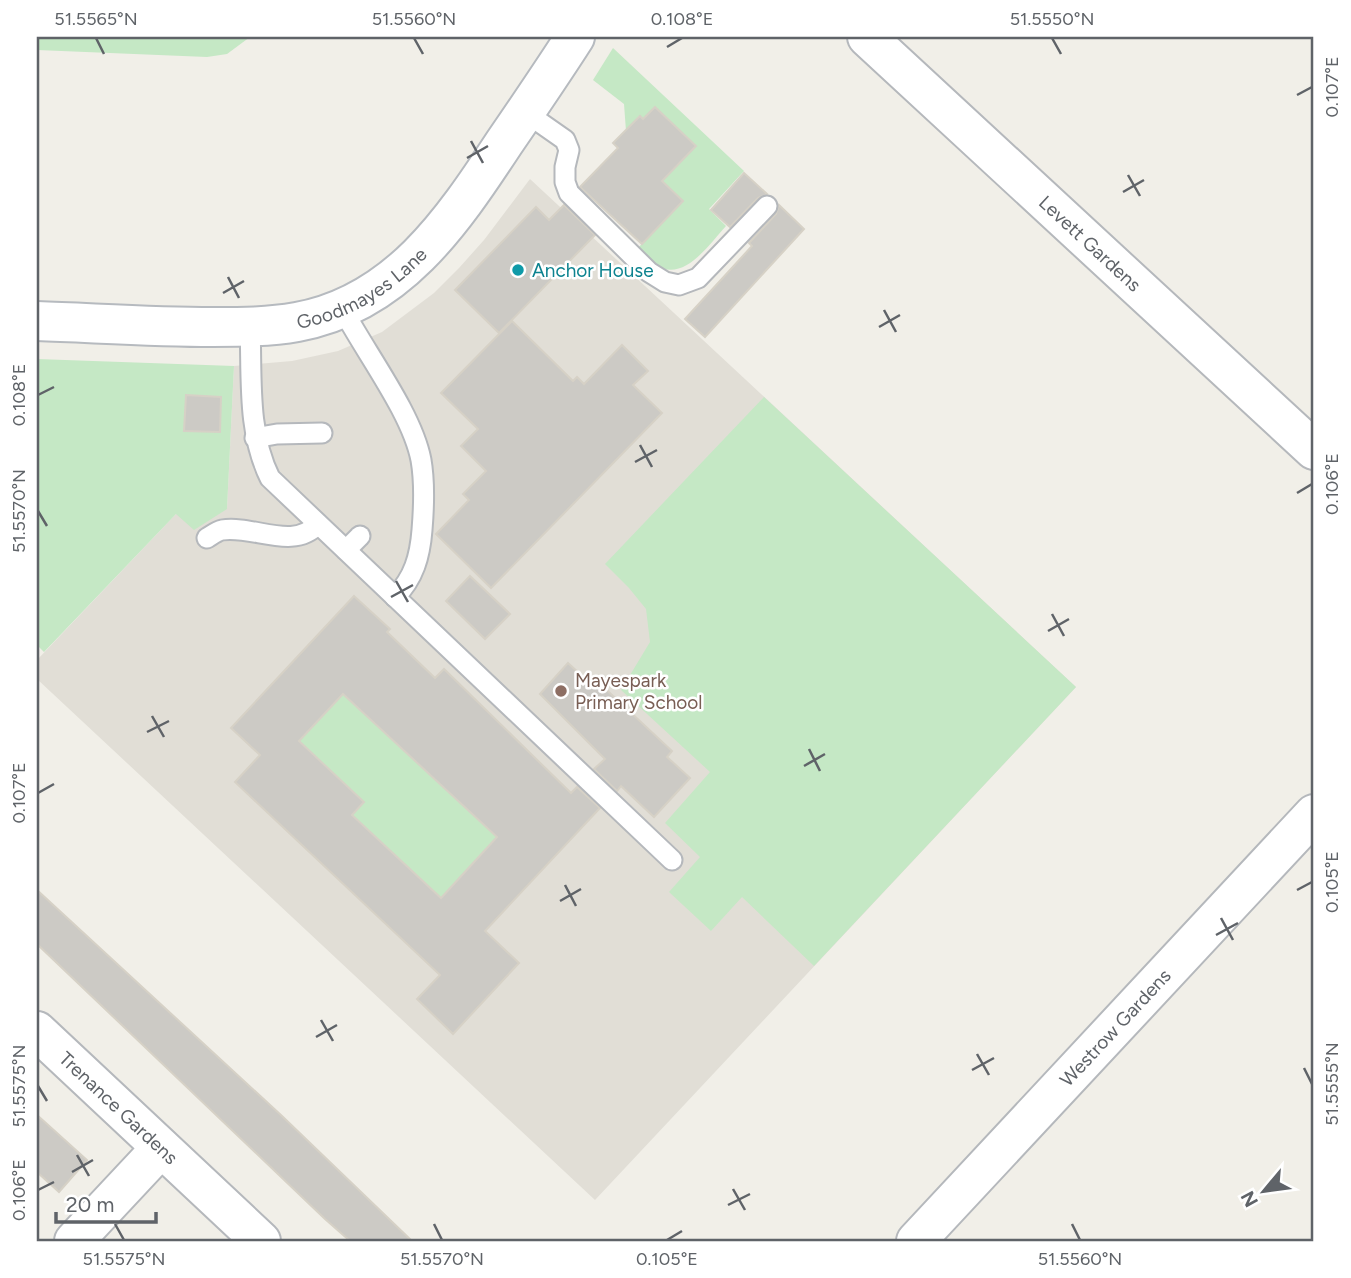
<svg xmlns="http://www.w3.org/2000/svg" width="1351" height="1278" viewBox="0 0 1351 1278" font-family="Figtree,sans-serif">
  <style>
    .education { fill: #e1ded6 }
    .green { fill: #c5e8c5 }
    .building { fill: #cccac5; stroke: #d6d1c6; stroke-width: 2; fill-rule: evenodd }
    .lines { fill: none; stroke-linecap: round; stroke-linejoin: round }
    .lane-casing { stroke: #b5b8bc; stroke-width: 23 }
    .street-casing { stroke: #b5b8bc; stroke-width: 42 }
    .secondary-casing { stroke: #b6babf; stroke-width: 42 }
    .lane { stroke: #fff; stroke-width: 19 }
    .street { stroke: #fff; stroke-width: 38 }
    .secondary { stroke: #fff; stroke-width: 38 }
    .ticks { fill: none; stroke: #5f6368; stroke-width: 2.5 }
    .culture-dot { fill: #0f9aa8; stroke: #fff; stroke-width: 2.5 }
    .education-dot { fill: #8d6e63; stroke: #fff; stroke-width: 2.5 }
    .labels { text-anchor: middle; stroke-width: 5; stroke-linejoin: round; paint-order: stroke }
    .street-label { font-size: 19px; fill: #5f6368; stroke: #fff }
    .culture-label { font-size: 19px; fill: #0d838f; stroke: #fff; text-anchor: start }
    .education-label { font-size: 19px; fill: #785e54; stroke: #fff; text-anchor: start }
    .neatline { fill: none; stroke: #5f6368; stroke-width: 2.5 }
    .ticks-label { font-size: 18px; text-anchor: middle; fill: #5f6368 }
  </style>
  <rect width="100%" height="100%" fill="#f1efe8"/>
  <!-- education -->
  <path class="education" d="M530,179l546,508 -481,513 -558,-521v-19l139,-146 51,-5 7,-143 58,-5 46,-10 44,-19 52,-39 25,-25 25,-28z"/>
  <!-- green -->
  <g class="green">
    <path d="M37,37h213l-23,17 -20,3 -170,-7z"/>
    <path d="M613,48l131,123 -35,38 17,17c-17,18 -43,59 -72,38 -6,-4 -11,-11 -16,-16l44,-46 -20,-21 33,-36 -40,-38 -12,12 -4,-3 -13,15 -2,-27 -31,-24z"/>
    <path d="M37,359l197,7 -7,143 -33,21 -18,-16 -132,138 -7,-7z"/>
    <path d="M764,397l312,290 -262,279 -72,-69 -31,34 -42,-39 31,-35 -35,-34 45,-51 -89,-82 29,-48 -4,-33 -17,-21 -24,-24z"/>
    <path d="M343,694l154,143 -56,61 -155,-144z"/>
  </g>
  <!-- building -->
  <g class="building">
    <path d="M655,107l41,39 -34,35 21,20 -41,43 -62,-57 38,-39 -5,-5 27,-27 3,3z"/>
    <path d="M744,173l23,21 -9,4 -28,29 -19,-17z"/>
    <path d="M564,205l31,30 -96,98 -44,-43 81,-83 13,13z"/>
    <path d="M779,205l25,24 -99,108 -20,-18 67,-73 -3,-3 27,-29z"/>
    <path d="M512,321l61,60 4,-4 7,7 38,-39 26,26 -15,14 29,28 -171,175 -55,-54 33,-34 -6,-6 23,-23 -25,-25 17,-17 -37,-36z"/>
    <path d="M186,395l35,2 -1,35 -36,-1z"/>
    <path d="M470,576l40,38 -25,25 -39,-38z"/>
    <path d="M354,596l36,33 -3,3 48,46 9,-9 127,124 6,-6 23,21 -115,123 34,32 -66,71 -36,-35 23,-24 -205,-193 25,-27 -29,-27zM343,694l154,143 -56,61 -89,-83 12,-13 -65,-61z"/>
    <path d="M568,663l25,23 4,-5 75,70 -5,6 23,21 -36,39 -33,-31 -4,5 -23,-22 11,-10 -65,-65z"/>
    <path d="M37,890l245,226 130,125h-62l-25,-22 -288,-275z"/>
    <path d="M37,1115l50,45 -28,32 -22,-20z"/>
  </g>
  <g class="lines">
    <defs>
      <g id="lane">
        <path d="M525,112l40,28 4,10 -4,17v15l4,11 80,79 16,10 14,3 19,-7 69,-72"/>
        <path d="M342,308c23,44 70,105 79,152 4,23 3,46 1,70 -2,26 -8,48 -27,67"/>
        <path d="M250,327c2,50 -3,105 20,151l402,382"/>
        <path d="M255,438l22,-4 45,-1"/>
        <path d="M207,538c5,-3 10,-7 15,-8 32,-5 71,21 96,-6"/>
        <path d="M346,550l14,-14"/>
      </g>
      <g id="street">
        <path id="s1" d="M867,37l447,413"/>
        <path id="s2" d="M37,1031l224,210"/>
        <path d="M74,1241l87,-93"/>
        <path id="s3" d="M916,1241l398,-427"/>
      </g>
      <g id="secondary">
        <path id="s4" d="M37,321c58,2 117,6 175,6 29,0 57,0 85,-5 100,-18 155,-100 207,-179 24,-35 48,-70 71,-106"/>
      </g>
    </defs>
    <!-- lane casing -->
    <use href="#lane" class="lane-casing"/>
    <!-- street casing -->
    <use href="#street" class="street-casing"/>
    <!-- secondary casing -->
    <use href="#secondary" class="secondary-casing"/>
    <!-- lane -->
    <use href="#lane" class="lane"/>
    <!-- street -->
    <use href="#street" class="street"/>
    <!-- secondary -->
    <use href="#secondary" class="secondary"/>
  </g>
  <!-- ticks -->
  <path class="ticks" d="M96,38l8,16M414,38l9,16M1052,38l9,16M667,47l15,-9M1297,95l15,-8M471,141l12,22M467,158l21,-12M1128,175l12,21M1123,192l21,-12M228,277l11,21M223,293l21,-12M884,310l12,22M879,327l21,-12M38,395l16,-8M640,445l12,22M635,462l22,-12M1297,493l15,-9M38,511l9,15M396,581l12,21M391,597l22,-12M1052,614l12,22M1048,631l21,-12M152,716l12,21M147,732l22,-11M809,749l11,22M804,766l21,-12M38,793l16,-9M565,885l11,21M1297,890l15,-8M560,901l21,-12M1221,918l12,22M1216,935l22,-12M321,1020l12,21M316,1037l21,-12M977,1054l12,21M1304,1068l8,16M972,1070l22,-12M38,1086l9,15M77,1155l12,21M72,1172l21,-12M733,1189l12,21M38,1190l16,-8M728,1205l22,-11M115,1224l9,16M434,1224l8,16M1072,1224l8,16M667,1240l15,-9"/>
  <!-- markers -->
  <circle class="culture-dot" cx="518" cy="270" r="7"/>
  <circle class="education-dot" cx="561" cy="691" r="7"/>
  <g class="labels">
    <!-- street labels -->
    <g class="street-label">
      <text dy="7" stroke="none"><textPath href="#s1" startOffset="304">Levett Gardens</textPath></text>
      <text dy="7" stroke="none"><textPath href="#s4" startOffset="334">Goodmayes Lane</textPath></text>
      <text dy="7" stroke="none"><textPath href="#s3" startOffset="292">Westrow Gardens</textPath></text>
      <text dy="7" stroke="none"><textPath href="#s2" startOffset="112">Trenance Gardens</textPath></text>
    </g>
    <!-- culture labels -->
    <g class="culture-label">
      <text x="532" y="277">Anchor House</text>
    </g>
    <!-- education labels -->
    <g class="education-label">
      <text x="575" y="687">Mayespark<tspan x="575" dy="22">Primary School</tspan></text>
    </g>
  </g>
  <!-- border -->
  <rect width="1351" height="1278" fill="none" stroke="#ffffff" stroke-width="77"/>
  <!-- north arrow -->
  <g transform="translate(1264 1191) rotate(241)" stroke="#ffffff" stroke-width="5" paint-order="stroke">
  <path d="M0-5L12 26L0 18L-12 26Z" fill="#5f6368"/>
  <text y="-10" font-size="19" font-weight="bold" text-anchor="middle" fill="#5f6368">N</text>
  </g>
  <!-- scale -->
  <path d="M56 1212v10h100v-10" fill="none" stroke="#5f6368" stroke-width="3.5"/>
  <text x="66" y="1212" font-size="21" fill="#5f6368" stroke="#ffffff" stroke-width="5" paint-order="stroke">20 m</text>
  <rect x="38" y="38" width="1274" height="1202" class="neatline"/>
  <g class="ticks-label">
    <text x="96" y="25">51.5565°N</text>
    <text x="414" y="25">51.5560°N</text>
    <text x="682" y="25">0.108°E</text>
    <text x="1052" y="25">51.5550°N</text>
    <text transform="translate(1332 87) rotate(-90)" y="6">0.107°E</text>
    <text transform="translate(19 395) rotate(-90)" y="6">0.108°E</text>
    <text transform="translate(1332 484) rotate(-90)" y="6">0.106°E</text>
    <text transform="translate(19 511) rotate(-90)" y="6">51.5570°N</text>
    <text transform="translate(19 793) rotate(-90)" y="6">0.107°E</text>
    <text transform="translate(1332 882) rotate(-90)" y="6">0.105°E</text>
    <text transform="translate(1332 1084) rotate(-90)" y="6">51.5555°N</text>
    <text transform="translate(19 1086) rotate(-90)" y="6">51.5575°N</text>
    <text transform="translate(19 1190) rotate(-90)" y="6">0.106°E</text>
    <text x="124" y="1265">51.5575°N</text>
    <text x="442" y="1265">51.5570°N</text>
    <text x="667" y="1265">0.105°E</text>
    <text x="1080" y="1265">51.5560°N</text>
  </g>
</svg>
